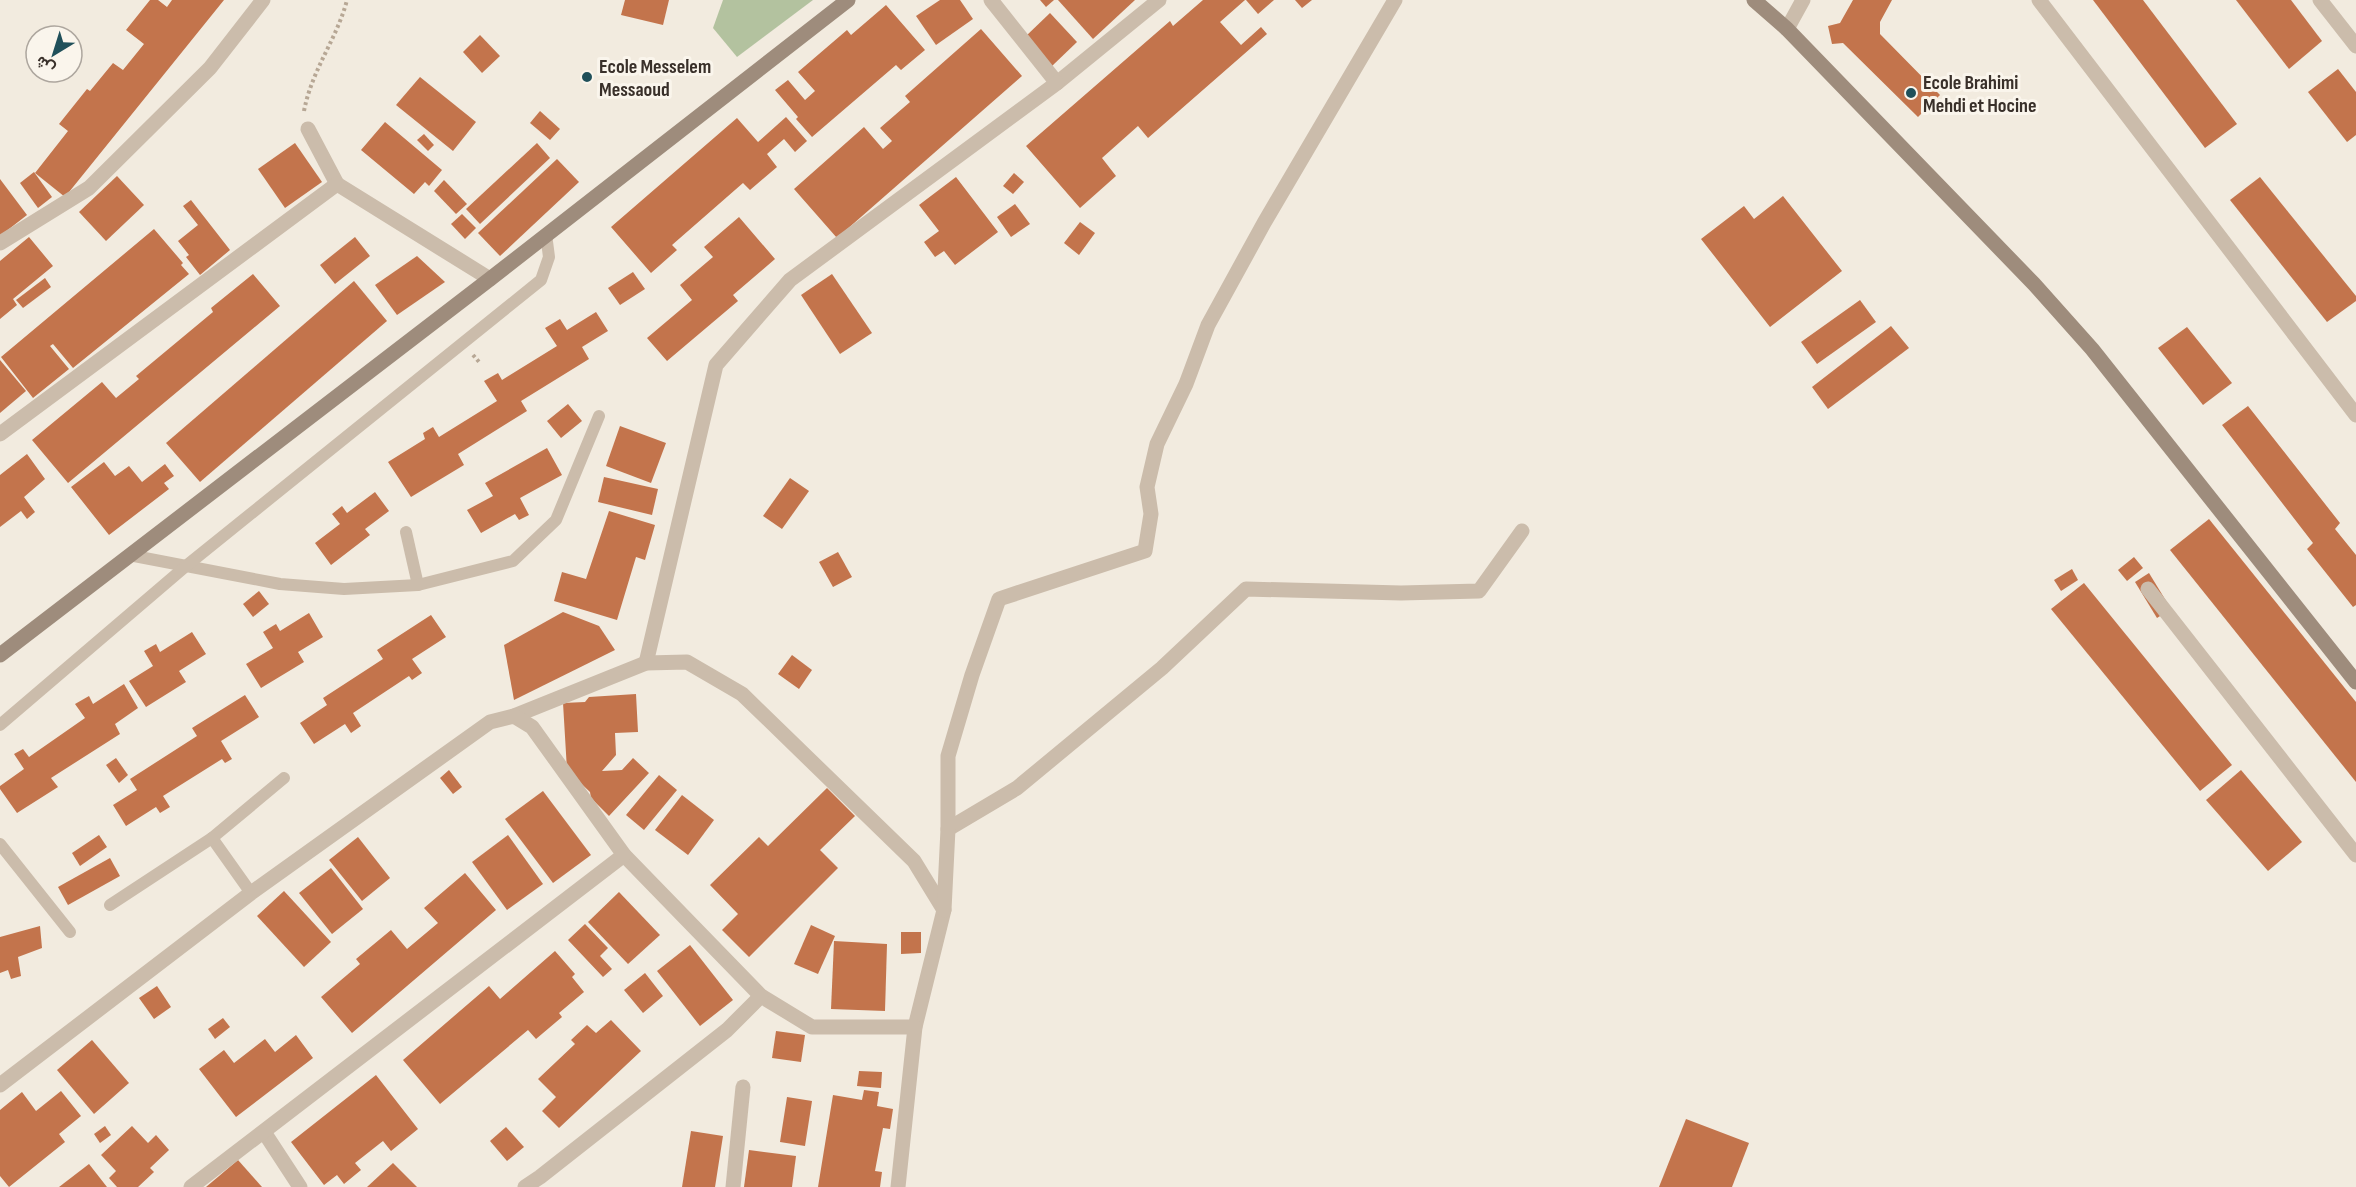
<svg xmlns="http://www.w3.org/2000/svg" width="2356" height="1187" viewBox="0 0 2356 1187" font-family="'Sofia Sans Condensed',Vazirmatn,sans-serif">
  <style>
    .green { fill: #b3c29f }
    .building { fill: #c3744c }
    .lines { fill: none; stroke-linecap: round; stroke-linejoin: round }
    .path { stroke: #b7a795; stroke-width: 4; stroke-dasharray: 3 3; stroke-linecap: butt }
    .lane { stroke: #cbbcab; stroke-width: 12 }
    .street { stroke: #cbbcab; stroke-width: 15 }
    .secondary { stroke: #9e8c7c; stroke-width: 15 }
    .poi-dot { fill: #20505a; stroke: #faf5ec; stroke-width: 2 }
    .labels { text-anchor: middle; stroke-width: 6; stroke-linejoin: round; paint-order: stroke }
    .poi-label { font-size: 20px; font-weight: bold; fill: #39302a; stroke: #faf5ec; text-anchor: start }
  </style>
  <rect width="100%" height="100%" fill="#f2ebdf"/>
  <!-- green -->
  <path class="green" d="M723,0h90l-76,57 -24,-29z"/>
  <!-- building -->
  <g class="building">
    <path d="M150,0h8l9,7 5,-7h52l-159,197 -30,-24 33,-42 -9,-7 28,-35 3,2 23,-28 10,7 21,-26 -18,-14z"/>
    <path d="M625,0h44l-6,25 -42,-10z"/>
    <path d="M940,0h20l13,19 -37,26 -20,-29z"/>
    <path d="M1040,0h14l-8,7z"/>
    <path d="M1058,0h77l-42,39z"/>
    <path d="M1203,0h42l-25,22 21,23 20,-18 6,7 -119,104 -10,-12 -36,32 14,18 -36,32 -54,-62 144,-125 3,5z"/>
    <path d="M1246,0h28l-16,14z"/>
    <path d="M1295,0h17l-10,8z"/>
    <path d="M1853,0h39l-12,22v12l60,61 -22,22 -75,-74 -11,1 -4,-18 12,-3z"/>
    <path d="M2093,0h50l94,124 -32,24z"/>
    <path d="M2236,0h55l31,41 -33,28z"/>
    <path d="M886,5l39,45 -24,20 -5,-5 -84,72 -16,-18 2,-2 -23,-27 13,-10 17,20 10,-9 -17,-19 49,-42 4,5z"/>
    <path d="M1050,13l27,29 -25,24 -27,-29z"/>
    <path d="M981,29l41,47 -185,162 -43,-49 70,-62 19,22 9,-8 -12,-13 30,-26 -5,-6z"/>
    <path d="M480,35l20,21 -18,17 -19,-21z"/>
    <path d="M2338,69l18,23v43l-9,7 -39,-50z"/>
    <path d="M420,77l56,45 -23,29 -57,-46z"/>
    <path d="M540,111l20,18 -10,11 -20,-17z"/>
    <path d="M786,117l21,24 -12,11 -11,-13 -17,15 10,13 -27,23 -7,-7 -71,62 5,5 -26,23 -40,-46 126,-109 21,24z"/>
    <path d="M385,122l57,48 -13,16 -4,-4 -11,12 -53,-44z"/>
    <path d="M424,134l10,11 -6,6 -11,-11z"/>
    <path d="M295,143l27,39 -37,26 -27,-39z"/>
    <path d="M537,143l13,15 -70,66 -14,-15z"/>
    <path d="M557,159l22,23 -79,74 -22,-23z"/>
    <path d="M34,172l18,25 -14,11 -18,-25z"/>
    <path d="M1014,173l10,9 -11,12 -10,-8z"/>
    <path d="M117,176l27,29 -38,36 -27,-29z"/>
    <path d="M956,177l42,55 -43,33 -11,-14 -9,6 -11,-15 15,-11 -20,-26z"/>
    <path d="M2260,177l96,119v5l-29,21 -97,-122z"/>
    <path d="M0,179l27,36 -27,21z"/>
    <path d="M444,180l23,24 -11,10 -22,-23z"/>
    <path d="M1783,196l59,75 -72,56 -69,-88 43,-33 10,13z"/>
    <path d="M191,200l39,50 -30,25 -14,-18 3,-2 -11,-14 20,-16 -15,-19z"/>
    <path d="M1015,204l15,20 -19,13 -14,-20z"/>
    <path d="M462,214l14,14 -11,11 -14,-15z"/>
    <path d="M739,217l36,42 -42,36 5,6 -71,60 -20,-23 45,-38 -12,-15 33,-28 -9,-10z"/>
    <path d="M1080,222l15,11 -16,22 -15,-12z"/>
    <path d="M154,229l29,34 -2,2 8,9 -116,94 -20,-24 -3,2 19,23 -36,29 -32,-41z"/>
    <path d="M29,237l24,29 -40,33 4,6 -17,14v-58z"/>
    <path d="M355,237l15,19 -35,28 -15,-19z"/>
    <path d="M417,256l28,26 -48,33 -22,-30z"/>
    <path d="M633,272l12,17 -25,16 -12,-17z"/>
    <path d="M253,274l27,32 -212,177 -36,-43 70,-58 14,16 23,-19 -3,-3 77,-64 -2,-4z"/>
    <path d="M832,274l40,59 -32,21 -39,-59z"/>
    <path d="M45,278l6,9 -28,21 -7,-8z"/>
    <path d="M354,281l33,40 -187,161 -34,-39z"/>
    <path d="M1860,300l16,22 -59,42 -16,-22z"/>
    <path d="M596,312l12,19 -26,16 7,12 -68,42 6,10 -69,43 6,11 -53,32 -23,-35 37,-23 -2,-6 10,-6 6,10 58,-36 -13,-20 14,-8 4,7 55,-34 -12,-18 15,-9 7,11z"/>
    <path d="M1891,326l18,22 -81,61 -16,-22z"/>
    <path d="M2187,327l45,56 -29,22 -45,-57z"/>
    <path d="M0,360l26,31 -26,22z"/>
    <path d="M568,404l14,17 -21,17 -14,-17z"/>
    <path d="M2248,406l92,117 -5,6 21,26v50l-3,2 -46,-58 6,-6 -91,-118z"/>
    <path d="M620,426l46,17 -15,40 -45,-17z"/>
    <path d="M547,448l15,27 -42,23 9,17 -10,5 -4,-6 -34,19 -14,-23 26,-14 -8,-13z"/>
    <path d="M27,454l18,25 -21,18 11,15 -8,7 -6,-8 -21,16v-52z"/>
    <path d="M104,462l11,14 14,-10 13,16 23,-18 9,12 -10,7 5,6 -60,46 -38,-48z"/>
    <path d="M604,477l54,12 -6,26 -54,-13z"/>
    <path d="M790,478l19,13 -27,38 -19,-13z"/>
    <path d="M375,492l14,19 -24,18 5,6 -39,30 -16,-22 25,-19 -8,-10 10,-8 5,7z"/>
    <path d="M609,511l46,14 -10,35 -9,-3 -19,63 -63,-19 8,-29 24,7z"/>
    <path d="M2209,519l147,183v80l-186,-232z"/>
    <path d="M838,552l14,25 -19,10 -14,-25z"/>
    <path d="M2134,557l9,11 -16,13 -9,-11z"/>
    <path d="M2072,569l6,11 -17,11 -7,-11z"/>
    <path d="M2149,573l22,36 -14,9 -22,-36z"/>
    <path d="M2084,583l148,182 -32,26 -149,-182z"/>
    <path d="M259,591l10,13 -16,13 -10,-13z"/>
    <path d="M563,612l36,14 16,24 -101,50 -10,-55z"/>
    <path d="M309,613l14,24 -25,15 6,10 -43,26 -15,-24 27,-16 -10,-16 13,-8 4,7z"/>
    <path d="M431,615l15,22 -34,22 10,14 -10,7 -3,-4 -56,37 8,13 -10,7 -6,-9 -31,20 -14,-21 27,-18 -4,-7 60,-39 -6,-9z"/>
    <path d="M192,632l14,22 -27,17 7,11 -40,25 -17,-26 24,-15 -9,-15 12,-7 4,8z"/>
    <path d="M792,655l20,15 -13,19 -21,-15z"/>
    <path d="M124,684l14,24 -23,16 5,10 -69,44 7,9 -41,26 -17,-24v-3l24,-17 -10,-15 9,-5 6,8 56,-39 -10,-14 14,-8 4,8z"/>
    <path d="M636,694l2,38 -23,1 1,22 -14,16 20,-1 11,-12 16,15 -40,43 -18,-18 -1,-6 -23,-22 -4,-67 22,-1 4,-5z"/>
    <path d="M245,695l14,22 -38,24 11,18 -7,4 -3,-4 -59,37 7,11 -10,6 -4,-6 -30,19 -13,-21 24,-15 -7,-11 67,-43 -5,-8z"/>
    <path d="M116,758l12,17 -9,8 -13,-18z"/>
    <path d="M449,770l13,17 -9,7 -13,-16z"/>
    <path d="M2241,770l61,72 -34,29 -62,-71z"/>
    <path d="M659,775l18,15 -33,40 -18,-15z"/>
    <path d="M827,788l28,28 -35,34 18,18 -89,89 -27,-27 16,-16 -28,-29 49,-48 9,9z"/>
    <path d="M543,791l48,64 -38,28 -48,-64z"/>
    <path d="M682,795l32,25 -26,35 -33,-25z"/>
    <path d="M99,835l8,12 -27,19 -8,-13z"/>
    <path d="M508,835l35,49 -36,26 -35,-48z"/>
    <path d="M358,837l32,41 -28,23 -33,-41z"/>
    <path d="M110,858l10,18 -52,29 -10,-18z"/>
    <path d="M331,868l32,41 -31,25 -33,-41z"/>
    <path d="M465,873l31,37 -144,123 -31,-36 39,-33 -4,-5 35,-29 16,19 31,-26 -14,-15z"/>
    <path d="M284,891l47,51 -27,25 -47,-51z"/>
    <path d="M619,892l41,43 -32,29 -40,-42z"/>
    <path d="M585,924l23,24 -8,8 12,13 -9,8 -35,-37z"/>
    <path d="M811,925l24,11 -17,38 -24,-10z"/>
    <path d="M40,926l2,22 -24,9 3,19 -10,3 -3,-9 -8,3v-36z"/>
    <path d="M901,932h20v21l-20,1z"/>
    <path d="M834,941l53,3 -2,67 -54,-2z"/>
    <path d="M690,945l43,55 -33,26 -43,-55z"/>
    <path d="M555,951l20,23 -3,3 12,15 -25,21 3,4 -26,22 -8,-9 -88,74 -37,-44 86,-74 11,13z"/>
    <path d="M645,973l18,23 -20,17 -19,-23z"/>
    <path d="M157,986l14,21 -17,12 -15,-21z"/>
    <path d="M223,1018l7,9 -15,12 -7,-10z"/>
    <path d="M611,1020l30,31 -82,77 -17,-17 14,-14 -18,-18 37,-35 -4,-4 16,-15 9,8z"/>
    <path d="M776,1031l29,4 -4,27 -29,-4z"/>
    <path d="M296,1035l17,23 -77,59 -37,-48 25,-19 10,13 31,-24 10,13z"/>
    <path d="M92,1040l37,43 -35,31 -37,-44z"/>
    <path d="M859,1071l23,1 -1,16 -24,-2z"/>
    <path d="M376,1075l42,54 -27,22 -8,-10 -28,22 6,7 -17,14 -7,-9 -13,10 -33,-43z"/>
    <path d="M864,1090l15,2 -2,14 16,3 -3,20 -7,-1 -8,43 7,1 -2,15h-62l15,-92 29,5z"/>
    <path d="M61,1091l20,25 -22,18 6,8 -56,45 -9,-11v-66l22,-18 14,19z"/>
    <path d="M787,1097l25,4 -7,45 -25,-4z"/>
    <path d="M1686,1119l63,24 -17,44h-73z"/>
    <path d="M105,1126l6,9 -11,8 -6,-9z"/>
    <path d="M132,1126l16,17 8,-8 13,15 -19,18 4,4 -16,15h-21l-8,-9 7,-7 -15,-16z"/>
    <path d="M506,1127l18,20 -17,14 -17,-20z"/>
    <path d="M691,1131l32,5 -8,51h-33z"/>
    <path d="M749,1150l47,6 -4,31h-48z"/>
    <path d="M238,1160l24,27h-56z"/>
    <path d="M393,1163l24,24h-50z"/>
    <path d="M89,1164l18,23h-48z"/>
  </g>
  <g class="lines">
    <!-- path -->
    <g class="path">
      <path d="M304,111c8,-42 33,-72 43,-111"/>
      <path d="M473,355l7,8"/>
    </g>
    <!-- lane -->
    <g class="lane">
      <path d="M406,532l12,53"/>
      <path d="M129,555l151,29 64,5 74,-4 95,-24 43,-41 43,-104"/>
      <path d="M0,725l186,-159 355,-286 8,-23 -3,-23"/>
      <path d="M212,838l39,55"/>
      <path d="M0,844l70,88"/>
      <path d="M110,905l102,-67 72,-60"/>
    </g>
    <!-- street -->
    <g class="street">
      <path d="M991,0l66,83 102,-83"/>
      <path d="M2039,0l317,415"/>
      <path d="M2320,0l36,46"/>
      <path d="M1787,29l16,-29"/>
      <path d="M308,129l29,55"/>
      <path d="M0,243l89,-55 121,-120 53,-68"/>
      <path d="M0,434l337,-250 153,95"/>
      <path d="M2148,589l208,266"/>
      <path d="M646,663l70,-298 74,-85 267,-197"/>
      <path d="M514,716l132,-53 41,-1 55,32 172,167 30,49 -29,117 -17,160"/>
      <path d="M948,829l69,-41 145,-120 84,-79 155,4 78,-2 43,-60"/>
      <path d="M944,910l4,-81v-73l24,-81 27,-76 146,-48 6,-37 -4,-27 10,-43 29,-60 22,-59 56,-102 131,-223"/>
      <path d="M0,1085l251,-192 239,-171 24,-6 18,11 92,128 137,141 51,31h103"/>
      <path d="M264,1132l36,55"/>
      <path d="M191,1187l433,-332"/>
      <path d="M525,1187l15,-10 187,-147 34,-34"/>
      <path d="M733,1187l10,-100"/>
    </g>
    <!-- secondary -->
    <g class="secondary">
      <path d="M1754,0l33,29 247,255 58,65 264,333"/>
      <path d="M0,655l490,-376 358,-279"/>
    </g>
  </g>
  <!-- markers -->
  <g class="poi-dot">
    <circle cx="587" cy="77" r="6"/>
    <circle cx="1911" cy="93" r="6"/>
  </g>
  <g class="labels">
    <!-- poi labels -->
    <g class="poi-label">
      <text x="599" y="73">Ecole Messelem<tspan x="599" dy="23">Messaoud</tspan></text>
      <text x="1923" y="89">Ecole Brahimi<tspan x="1923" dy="23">Mehdi et Hocine</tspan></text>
    </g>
  </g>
  <!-- north arrow -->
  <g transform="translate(54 54) rotate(218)"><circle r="28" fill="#faf5ec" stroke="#ada69e" stroke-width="1.5"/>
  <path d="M0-4.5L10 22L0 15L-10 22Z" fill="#20505a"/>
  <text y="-9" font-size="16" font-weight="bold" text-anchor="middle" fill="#39302a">ش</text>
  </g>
</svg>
